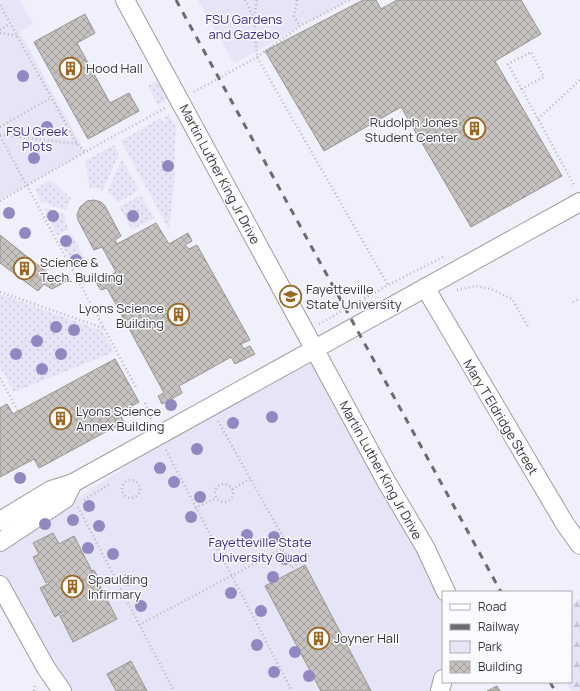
<svg xmlns="http://www.w3.org/2000/svg" width="580" height="691" viewBox="0 0 580 691" font-family="Manrope,sans-serif">
  <style>
    .built { fill: #f0f0fc; fill-rule: evenodd }
    .grass { fill: url(#grass-dots) }
    .forest { fill: url(#forest-firs) }
    .park { fill: #e5e5f7 }
    .building { fill: url(#building-cross-hatch); stroke: #969390 }
    .lines { fill: none; stroke-linecap: round; stroke-linejoin: round }
    .minor-casing { stroke: #9d9da1; stroke-width: 20 }
    .path { stroke: #b6b6ba; stroke-width: 2.5; stroke-dasharray: 1 3; stroke-linecap: butt }
    .minor { stroke: #fff; stroke-width: 18 }
    .rail { stroke: #6b6b6d; stroke-width: 3; stroke-dasharray: 7 7; stroke-linecap: butt }
    .tree { fill: #9387c1 }
    .labels { text-anchor: middle; stroke-width: 3; stroke-linejoin: round; paint-order: stroke }
    .park-label { font-size: 13px; fill: #3e288f; stroke: #fafbff }
    .poi-label { font-size: 13px; fill: #373739; stroke: #fafbff; text-anchor: start }
    .street-label { font-size: 13px; fill: #373739; stroke: #fafbff }
  </style>
  <defs>
    <pattern id="grass-dots" width="8" height="8" patternUnits="userSpaceOnUse"><rect width="8" height="8" fill="#e5e5f7"/><path d="M2 2h.1M6 6h.1" fill="none" stroke="#c5c5d4" stroke-width="1.8" stroke-linecap="round"/></pattern>
    <pattern id="forest-firs" width="22" height="20" patternUnits="userSpaceOnUse"><rect width="22" height="20" fill="#e5e5f7"/><path d="M5 1l3.5 6h-7zM16 11l3.5 6h-7z" fill="#c5c5d4"/></pattern>
    <pattern id="building-cross-hatch" width="8" height="8" patternUnits="userSpaceOnUse"><rect width="8" height="8" fill="#c5c2bf"/><path d="M0 0l8 8M0 8l8-8" fill="none" stroke="#a19e9c"/></pattern>
  </defs>
  <rect width="100%" height="100%" fill="#fafbff"/>
  <!-- built -->
  <path class="built" d="M0,0h580v691h-580zM443,592h128v90h-128z"/>
  <!-- grass -->
  <g class="grass">
    <path d="M157,81h3l11,17 -13,7 -10,-19z"/>
    <path d="M169,114l8,15 -2,8 -1,47 -5,45 -48,-88 39,-23 3,4h3l1,-2 -3,-3z"/>
    <path d="M114,145l5,9 -16,36 -6,-2 -7,1 -5,-28z"/>
    <path d="M122,159l17,31 -22,13 -3,-6 -7,-5z"/>
    <path d="M50,180l21,18 -5,12 -26,-9 -5,-12z"/>
    <path d="M141,195l13,23 -22,12 -13,-23z"/>
    <path d="M43,207l22,8v6l4,8 -12,6z"/>
    <path d="M71,233l16,30 -12,6 -16,-30z"/>
    <path d="M0,294l102,37 12,21 -100,40 -14,-25z"/>
  </g>
  <!-- forest -->
  <path class="forest" d="M580,598v93h-9l-5,-9h5v-77z"/>
  <!-- park -->
  <g class="park">
    <path d="M0,0h20l13,24 -13,8 65,120 -85,48z"/>
    <path d="M198,0h152l-50,26 -66,38z"/>
    <path d="M314,357l129,236v67l-6,31h-374l-63,-108v-32l68,-47 116,-75z"/>
  </g>
  <!-- building -->
  <g class="building">
    <path d="M363,0h13l5,9 16,-9h124l20,34 -46,27 67,115 -91,51 -70,-120 -77,44 -59,-100z"/>
    <path d="M85,14l10,19 -18,10 33,60 19,-10 10,18 -51,28 -54,-97z"/>
    <path d="M94,200l7,2 4,4 16,30 -6,4 2,4 39,-21 13,21 19,-11 4,8 -7,4 4,4 8,-4 53,95 -9,4 3,5 6,-3 5,8 -20,10 -4,-7 -52,29 3,7 -20,11 -4,-8 6,-3 -57,-105 -6,2 -5,-7 20,-11 -14,-25 -8,3 -16,-30 -1,-5 3,-8 7,-6z"/>
    <path d="M0,235l54,43 8,-4 5,7 -15,8 -8,-5 -6,7 -38,-28z"/>
    <path d="M115,359l24,43 -20,11 5,9 -85,46 -5,-9 -34,18v-69l7,-4 6,10z"/>
    <path d="M53,533l6,11 15,-8 18,35 2,-1 7,13 -2,1 18,35 -44,23 -13,-26 6,-3 -1,-2 -10,6 -15,-29 10,-5 -1,-2 -3,2 -13,-26 6,-3 -6,-11z"/>
    <path d="M305,565l66,126h-50l-56,-105z"/>
    <path d="M131,661l16,30h-31l-9,-17z"/>
    <path d="M497,686l3,5h-13z"/>
  </g>
  <g class="lines">
    <defs>
      <g id="minor">
        <path d="M125,0l261,481 39,66 21,45"/>
        <path d="M426,287l6,12 133,225 15,21"/>
        <path d="M0,521l51,-31 22,-7 507,-281"/>
        <path d="M0,542l65,-43 8,-16"/>
        <path d="M0,585l46,83 16,23"/>
        <path d="M440,691l3,-12"/>
      </g>
    </defs>
    <!-- minor casing -->
    <use href="#minor" class="minor-casing"/>
    <!-- path -->
    <g class="path">
      <path d="M245,0l9,18 3,39 131,228"/>
      <path d="M297,0l-3,16 6,10"/>
      <path d="M0,5l77,139 8,8"/>
      <path d="M254,17l3,-17"/>
      <path d="M0,30l10,-6"/>
      <path d="M0,33l17,3"/>
      <path d="M521,89l23,-12 -13,-25 -23,12 66,121"/>
      <path d="M194,92l63,-35 43,-31 50,-26"/>
      <path d="M538,119l42,-39"/>
      <path d="M0,127l52,-30"/>
      <path d="M0,135l77,9"/>
      <path d="M0,136l137,253"/>
      <path d="M0,201l85,-49 80,-44"/>
      <path d="M457,290l19,-4 15,3 21,10 17,29"/>
      <path d="M0,292l103,36"/>
      <path d="M573,302l7,-4"/>
      <path d="M319,324l69,-39 55,-28"/>
      <path d="M0,378l18,33"/>
      <path d="M145,403l7,18"/>
      <path d="M218,421l70,125 -6,3 10,19 19,-14"/>
      <path d="M166,450l126,241"/>
      <circle cx="131" cy="489" r="9"/>
      <circle cx="224" cy="493" r="9"/>
      <path d="M232,489l18,-10"/>
      <path d="M84,500l26,-16"/>
      <path d="M78,507l96,184"/>
      <path d="M195,508l21,-10"/>
      <path d="M139,625l143,-76"/>
      <path d="M34,691l1,-7"/>
    </g>
    <!-- minor -->
    <use href="#minor" class="minor"/>
    <!-- rail -->
    <g class="rail">
      <path d="M176,0l325,592"/>
      <path d="M550,682l5,9"/>
    </g>
  </g>
  <!-- trees -->
  <g class="tree">
    <circle cx="23" cy="76" r="6"/>
    <circle cx="47" cy="127" r="6"/>
    <circle cx="34" cy="158" r="6"/>
    <circle cx="168" cy="166" r="6"/>
    <circle cx="9" cy="213" r="6"/>
    <circle cx="53" cy="216" r="6"/>
    <circle cx="133" cy="216" r="6"/>
    <circle cx="25" cy="233" r="6"/>
    <circle cx="66" cy="241" r="6"/>
    <circle cx="76" cy="260" r="6"/>
    <circle cx="56" cy="327" r="6"/>
    <circle cx="74" cy="330" r="6"/>
    <circle cx="37" cy="341" r="6"/>
    <circle cx="16" cy="354" r="6"/>
    <circle cx="61" cy="354" r="6"/>
    <circle cx="42" cy="369" r="6"/>
    <circle cx="171" cy="405" r="6"/>
    <circle cx="272" cy="417" r="6"/>
    <circle cx="233" cy="423" r="6"/>
    <circle cx="197" cy="449" r="6"/>
    <circle cx="160" cy="468" r="6"/>
    <circle cx="20" cy="478" r="6"/>
    <circle cx="174" cy="482" r="6"/>
    <circle cx="200" cy="497" r="6"/>
    <circle cx="89" cy="506" r="6"/>
    <circle cx="191" cy="517" r="6"/>
    <circle cx="73" cy="520" r="6"/>
    <circle cx="45" cy="524" r="6"/>
    <circle cx="99" cy="526" r="6"/>
    <circle cx="247" cy="535" r="6"/>
    <circle cx="274" cy="537" r="6"/>
    <circle cx="88" cy="548" r="6"/>
    <circle cx="113" cy="554" r="6"/>
    <circle cx="285" cy="559" r="6"/>
    <circle cx="273" cy="577" r="6"/>
    <circle cx="128" cy="580" r="6"/>
    <circle cx="231" cy="593" r="6"/>
    <circle cx="141" cy="606" r="6"/>
    <circle cx="261" cy="611" r="6"/>
    <circle cx="257" cy="645" r="6"/>
    <circle cx="295" cy="652" r="6"/>
    <circle cx="274" cy="672" r="6"/>
    <circle cx="309" cy="676" r="6"/>
  </g>
  <!-- icons -->
  <defs>
    <symbol id="building-ring" viewBox="-11 -11 22 22"><circle r="9.5" fill="#fafbff" stroke="#9c6720" stroke-width="1.5"/><path d="M-4-6H4V6H1V3H-1V6H-4ZM-2.5-4.3h1.7v1.8h-1.7ZM.8-4.3h1.7v1.8H.8ZM-2.5-1h1.7V.8h-1.7ZM.8-1h1.7V.8H.8Z" fill="#9c6720"/></symbol>
    <symbol id="university-ring" viewBox="-11 -11 22 22"><circle r="9.5" fill="#fafbff" stroke="#9c6720" stroke-width="1.5"/><path d="M0-5L7-2L0 1L-7-2ZM-4 1L0 2.5L4 1V4Q0 6-4 4Z" fill="#9c6720"/></symbol>
  </defs>
  <g fill-rule="evenodd">
    <use href="#building-ring" x="58" y="56" width="25" height="25"/>
    <use href="#building-ring" x="462" y="116" width="25" height="25"/>
    <use href="#building-ring" x="12" y="256" width="25" height="25"/>
    <use href="#university-ring" x="278" y="284" width="25" height="25"/>
    <use href="#building-ring" x="166" y="302" width="25" height="25"/>
    <use href="#building-ring" x="48" y="406" width="25" height="25"/>
    <use href="#building-ring" x="60" y="574" width="25" height="25"/>
    <use href="#building-ring" x="306" y="626" width="25" height="25"/>
  </g>
  <g class="labels">
    <!-- park labels -->
    <g class="park-label">
      <text x="244" y="24">FSU Gardens<tspan x="244" dy="15">and Gazebo</tspan></text>
      <text x="37" y="136">FSU Greek<tspan x="37" dy="15">Plots</tspan></text>
      <text x="260" y="547">Fayetteville State<tspan x="260" dy="15">University Quad</tspan></text>
    </g>
    <!-- poi labels -->
    <g class="poi-label">
      <text x="86" y="73">Hood Hall</text>
      <text x="458" y="127" text-anchor="end">Rudolph Jones<tspan x="458" dy="15">Student Center</tspan></text>
      <text x="40" y="267">Science &amp;<tspan x="40" dy="15">Tech. Building</tspan></text>
      <text x="306" y="294">Fayetteville<tspan x="306" dy="15">State University</tspan></text>
      <text x="164" y="313" text-anchor="end">Lyons Science<tspan x="164" dy="15">Building</tspan></text>
      <text x="76" y="416">Lyons Science<tspan x="76" dy="15">Annex Building</tspan></text>
      <text x="88" y="584">Spaulding<tspan x="88" dy="15">Infirmary</tspan></text>
      <text x="334" y="643">Joyner Hall</text>
    </g>
    <!-- street labels -->
    <g class="street-label">
      <text transform="translate(220 174) rotate(62)" y="5">Martin Luther King Jr Drive</text>
      <text transform="translate(501 417) rotate(59)" y="5">Mary T Eldridge Street</text>
      <text transform="translate(381 470) rotate(61)" y="5">Martin Luther King Jr Drive</text>
    </g>
  </g>
  <!-- legend -->
  <rect x="442" y="591" width="130" height="92" fill="#fafbff" stroke="#acadb0"/>
  <rect x="450" y="604" width="20" height="6" fill="#ffffff" stroke="#acadb0"/>
  <text x="478" y="611" font-size="12" fill="#373739">Road</text>
  <rect x="450" y="624" width="20" height="6" fill="#6b6b6d" stroke="#acadb0"/>
  <text x="478" y="631" font-size="12" fill="#373739">Railway</text>
  <rect x="450" y="641" width="20" height="12" fill="#e5e5f7" stroke="#acadb0"/>
  <text x="478" y="651" font-size="12" fill="#373739">Park</text>
  <rect x="450" y="661" width="20" height="12" fill="url(#building-cross-hatch)" stroke="#acadb0"/>
  <text x="478" y="671" font-size="12" fill="#373739">Building</text>
</svg>
